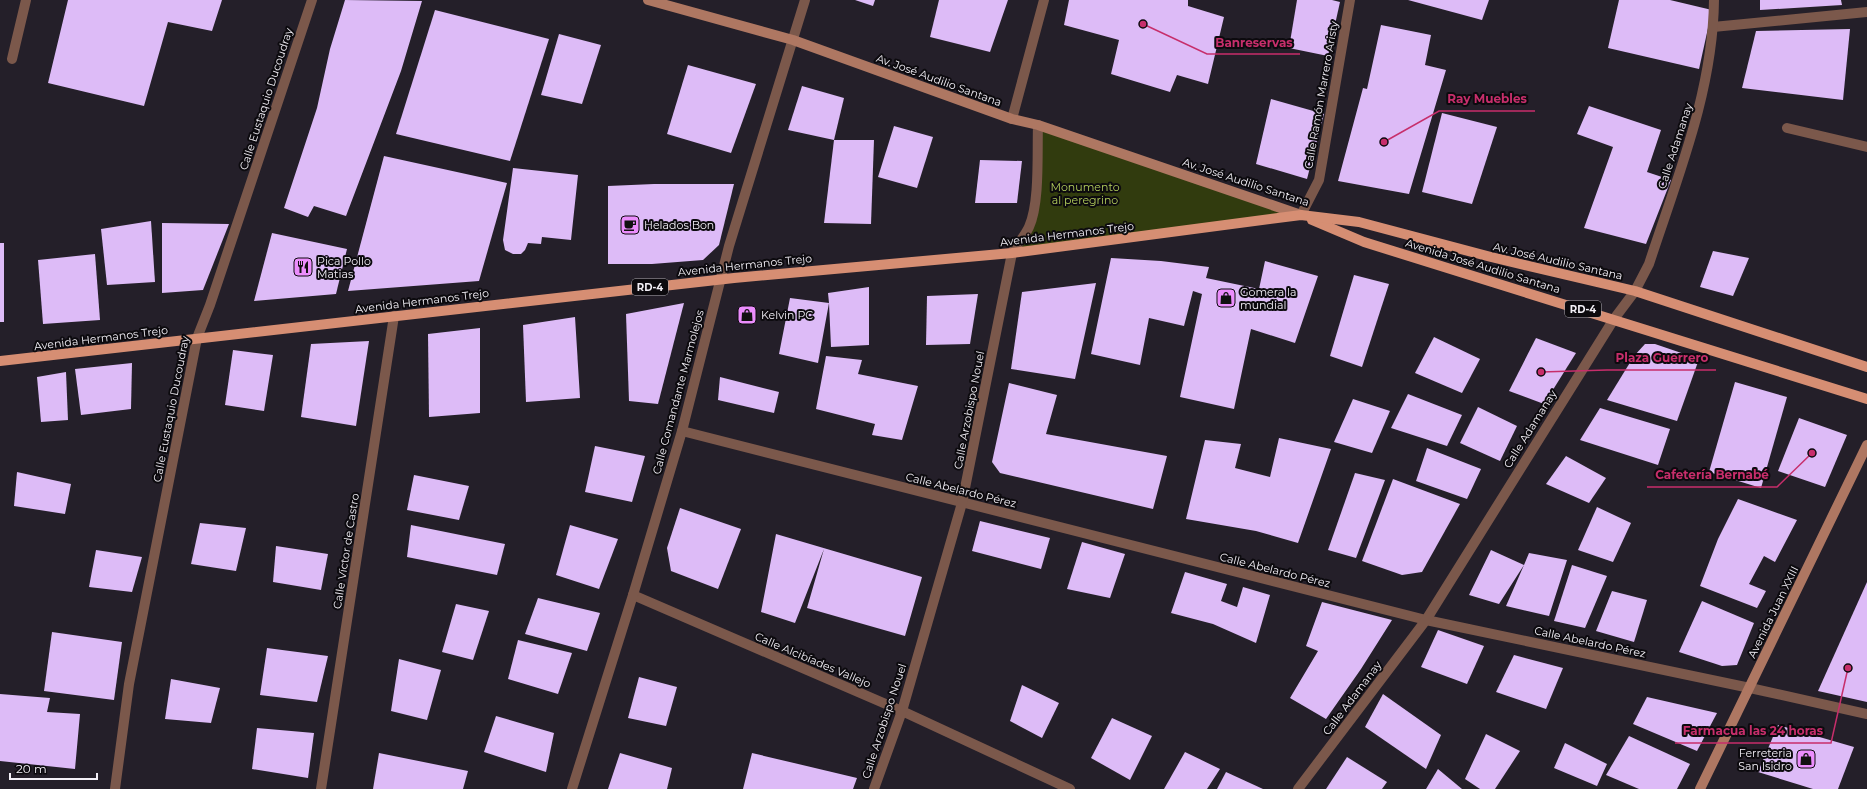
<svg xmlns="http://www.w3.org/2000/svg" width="1867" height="789" viewBox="0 0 1867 789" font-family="Montserrat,sans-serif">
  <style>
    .green { fill: #313b0e }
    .building { fill: #ddbbf7 }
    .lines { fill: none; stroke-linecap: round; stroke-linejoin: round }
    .service { stroke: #7b584b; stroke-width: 10 }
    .minor { stroke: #7b584b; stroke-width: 10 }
    .secondary { stroke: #ae7762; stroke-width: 10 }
    .primary { stroke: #d68e73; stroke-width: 10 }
    .labels { text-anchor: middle; stroke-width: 4; stroke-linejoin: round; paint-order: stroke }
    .shield { fill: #0c0a0e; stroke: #aeabb1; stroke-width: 1 }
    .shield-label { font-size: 10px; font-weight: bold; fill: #f3f0f7 }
    .street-label { font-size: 11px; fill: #f3f0f7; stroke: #0c0a0e }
    .park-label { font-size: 11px; fill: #b4cf5d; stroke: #0c0a0e }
    .poi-label { font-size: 11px; fill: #f3f0f7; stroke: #0c0a0e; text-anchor: start }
    .leader { fill: none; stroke: #c72e6b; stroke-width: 1.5 }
    .callout-dot { fill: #c72e6b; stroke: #0c0a0e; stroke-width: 1.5 }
    .callout-label { font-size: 12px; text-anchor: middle; font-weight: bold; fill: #c72e6b; stroke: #0c0a0e; stroke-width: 4; stroke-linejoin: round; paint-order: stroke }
  </style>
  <rect width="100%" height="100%" fill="#241f29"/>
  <!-- green -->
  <path class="green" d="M1038,125l263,90 -289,38 17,-25z"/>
  <!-- building -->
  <g class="building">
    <path d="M68,0h154l-10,31 -44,-9 -24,84 -96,-23z"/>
    <path d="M345,0l77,1 -21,70 -55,145 -32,-10 -6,11 -24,-9 33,-100 13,-59z"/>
    <path d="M855,0h20l-2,6z"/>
    <path d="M939,0h69l-18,52 -60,-15z"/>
    <path d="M1069,0h119v6l36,11 -16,67 -31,-9 -7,17 -59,-18 8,-34 -55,-15z"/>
    <path d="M1297,0h35l8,2 -12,54 -39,-8z"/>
    <path d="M1408,0h81l-7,20z"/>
    <path d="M1619,0h51l42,10 -13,59 -91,-21z"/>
    <path d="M1760,0h81l1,5 -82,5z"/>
    <path d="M435,10l114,29 -39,122 -114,-27z"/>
    <path d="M1381,25l50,10 -6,30 21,5 -37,124 -71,-13 25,-93 4,1z"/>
    <path d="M1850,29l-7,71 -101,-12 14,-57z"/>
    <path d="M559,34l42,11 -19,59 -41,-9z"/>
    <path d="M688,65l68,19 -25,69 -64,-19z"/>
    <path d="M802,86l42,12 -10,42 -46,-10z"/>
    <path d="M1271,99l53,15 -17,65 -51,-15z"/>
    <path d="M1589,106l72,24 -14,42 24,8 -25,64 -62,-16 29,-81 -36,-13z"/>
    <path d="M1442,113l55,14 -25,77 -50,-12z"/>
    <path d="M894,126l39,11 -16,51 -39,-11z"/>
    <path d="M834,140h40l-3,84 -47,-1z"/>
    <path d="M384,156l123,27 -28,98 -131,10z"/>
    <path d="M980,160l42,1 -5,42h-42z"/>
    <path d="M513,168l65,7 -7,65 -29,-3 -1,7 -13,-1 -3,7 -4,4h-8l-8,-4 -2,-10z"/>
    <path d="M654,184h80l-15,61 -16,15 -51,4h-44v-78z"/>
    <path d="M151,221l4,61 -48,3 -6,-56z"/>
    <path d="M162,223l67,1 -26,66 -41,3z"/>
    <path d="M272,233l75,16 -11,45 -82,7z"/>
    <rect x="0" y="243" width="4" height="79"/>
    <path d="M1713,251l36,7 -16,38 -33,-9z"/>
    <path d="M95,254l5,66 -57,4 -5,-64z"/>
    <path d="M1111,258l50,3 48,6 -3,11 53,11 6,-28 53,15 -23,67 -44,-14 -17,80 -54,-12 22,-103 -9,-3 -9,35 -35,-8 -9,47 -49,-11z"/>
    <path d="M1354,275l35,9 -27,83 -32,-11z"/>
    <path d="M1096,283l-21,96 -64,-10 11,-77z"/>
    <path d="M869,287v58l-38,2 -2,-44 -11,60 -39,-9 11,-56 39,5 -1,-10z"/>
    <path d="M978,294l-8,50 -44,1 1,-49z"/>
    <path d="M684,303l-26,101 -29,-3 -3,-87z"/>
    <path d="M575,317l5,81 -54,4 -3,-77z"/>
    <path d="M480,328v85l-51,4 -1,-83z"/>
    <path d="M1434,337l46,22 -18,34 -47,-20z"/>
    <path d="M1536,338l40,15 -32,51 -35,-13z"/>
    <path d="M369,341l-13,85 -55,-9 10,-73z"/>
    <path d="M1645,344h10l44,15 -22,62 -70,-21 27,-44z"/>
    <path d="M233,350l40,5 -9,56 -39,-6z"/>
    <path d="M826,356l36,4 -4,14 60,12 -16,54 -30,-5 3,-11 -59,-15z"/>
    <path d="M132,363l-1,46 -50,6 -6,-46z"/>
    <path d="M66,372l2,48 -27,2 -4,-45z"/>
    <path d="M720,377l59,15 -5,21 -56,-13z"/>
    <path d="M1735,382l52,15 -26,91 -52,-16z"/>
    <path d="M1009,383l48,12 -11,39 121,22 -14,53 -153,-36 -8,-11z"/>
    <path d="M1408,394l54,21 -15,31 -56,-18z"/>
    <path d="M1353,399l37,12 -18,42 -38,-11z"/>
    <path d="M1478,407l39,19 -17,35 -40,-18z"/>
    <path d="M1600,408l70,21 -12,36 -78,-25z"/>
    <path d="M1799,418l48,17 -22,52 -47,-16z"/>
    <path d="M1279,438l52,11 -33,94 -42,-12 -70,-12 19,-79 36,4 -6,24 35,9z"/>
    <path d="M595,446l50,10 -13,46 -47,-10z"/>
    <path d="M1427,448l54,21 -14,30 -51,-18z"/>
    <path d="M1566,456l40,22 -17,25 -43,-19z"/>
    <path d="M17,472l54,12 -6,30 -51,-8z"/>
    <path d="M1355,473l30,7 -29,78 -28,-8z"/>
    <path d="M414,475l55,11 -10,34 -52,-10z"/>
    <path d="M1393,479l67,25 -38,68 -20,3 -40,-14z"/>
    <path d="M1738,499l59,21 -22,42 -11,-6 -15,28 17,7 -9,17 -57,-22 18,-47z"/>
    <path d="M1597,507l34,16 -18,39 -35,-12z"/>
    <path d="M680,508l61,21 -23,60 -47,-18 -4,-23z"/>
    <path d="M980,521l70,17 -9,31 -69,-18z"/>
    <path d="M200,523l46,5 -10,43 -45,-7z"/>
    <path d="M411,525l94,19 -8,31 -90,-18z"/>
    <path d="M570,525l48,14 -19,50 -43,-14z"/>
    <path d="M776,534l146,43 -17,59 -98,-28 17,-59 -29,74 -34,-11z"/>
    <path d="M1082,542l43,12 -15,44 -43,-9z"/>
    <path d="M276,546l52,8 -7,36 -48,-8z"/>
    <path d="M96,550l46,7 -10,35 -43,-5z"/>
    <path d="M1491,550l33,15 5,-12 38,7 -18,56 -43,-10 18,-41 -25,39 -30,-9z"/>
    <path d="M1572,565l35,11 -22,52 -31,-7z"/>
    <path d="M1185,572l42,12 -6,17 16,6 6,-20 27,8 -14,48 -43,-19 -42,-11z"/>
    <path d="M1867,582v120l-49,-11z"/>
    <path d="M1612,591l35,9 -13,42 -38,-11z"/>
    <path d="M538,598l62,15 -13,38 -62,-17z"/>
    <path d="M1702,601l52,22 -17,42 -15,1 -43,-14z"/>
    <path d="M1322,602l70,18 -31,49 -35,50 -36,-21 28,-47 -12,-5z"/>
    <path d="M456,604l33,7 -16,49 -31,-8z"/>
    <path d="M1438,630l46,16 -17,38 -46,-17z"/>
    <path d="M52,632l70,10 -8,58 -70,-9z"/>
    <path d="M518,640l54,13 -14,41 -50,-15z"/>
    <path d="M267,648l61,8 -11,46 -57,-7z"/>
    <path d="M1514,655l49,13 -17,41 -50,-17z"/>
    <path d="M399,659l42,11 -14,50 -36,-9z"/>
    <path d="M639,677l38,10 -11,39 -38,-8z"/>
    <path d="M171,679l49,9 -9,35 -46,-4z"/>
    <path d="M1022,685l37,18 -17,35 -32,-17z"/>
    <path d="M0,694l50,4 -3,14 33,2 -5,55 -75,-8z"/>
    <path d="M1383,694l58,41 -15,34 -61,-42z"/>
    <path d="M1647,697l70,16 -20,38 -64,-27z"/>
    <path d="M496,716l58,17 -8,39 -62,-20z"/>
    <path d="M1112,718l40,18 -22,44 -39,-22z"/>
    <path d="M1778,725l76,22 -16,42h-25l-55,-17z"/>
    <path d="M257,728l57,5 -6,45 -56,-9z"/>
    <path d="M1486,734l34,17 -25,38h-15l-15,-10z"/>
    <path d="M1629,736l61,28 -13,25h-38l-33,-14z"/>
    <path d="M1565,743l42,21 -10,22 -43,-18z"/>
    <path d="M1185,752l35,17 -13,20h-43z"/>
    <path d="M379,753l89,18 -5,18h-90z"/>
    <path d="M620,753l52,15 -5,21h-59z"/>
    <path d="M752,753l105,25 -4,11h-110z"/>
    <path d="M1347,757l40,25 -5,7h-56z"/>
    <path d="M1438,769l24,20h-36z"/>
    <path d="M1226,772l37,17h-46z"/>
  </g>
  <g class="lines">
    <!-- service -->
    <g class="service">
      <path d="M12,59l14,-59"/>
      <path d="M1787,128l80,19"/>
    </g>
    <!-- minor -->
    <g class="minor">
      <path d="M1713,27l154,-15"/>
      <path d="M1012,119l32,-119"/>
      <path d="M1301,215l18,-35 31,-180"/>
      <path d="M682,431l744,189 324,68 117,26"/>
      <path d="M633,595l269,116 168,78"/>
      <path d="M115,789l14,-105 68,-346 13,-33 102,-305"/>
      <path d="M321,789l73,-473"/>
      <path d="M572,789l61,-194 49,-164 47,-185 76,-246"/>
      <path d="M874,789l28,-78 60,-208 50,-250c5,-9 13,-17 17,-26 11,-24 8,-74 9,-102"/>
      <path d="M1298,789l128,-169 188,-301 21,-28 14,-27c28,-86 64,-172 65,-264"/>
    </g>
    <!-- secondary -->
    <g class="secondary">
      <path d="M648,0l145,40 219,79 26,6 263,90"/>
      <path d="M1700,789l167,-344"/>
    </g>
    <!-- primary -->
    <g class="primary">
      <path d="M1312,220l52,22 503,157"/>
      <path d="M0,361l734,-83 278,-25 289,-38 58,7 132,35 144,34 232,76"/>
    </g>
  </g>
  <!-- icons -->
  <defs>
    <symbol id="cafe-square" viewBox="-11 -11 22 22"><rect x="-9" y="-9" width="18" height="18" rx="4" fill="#eb8dfc" stroke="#0c0a0e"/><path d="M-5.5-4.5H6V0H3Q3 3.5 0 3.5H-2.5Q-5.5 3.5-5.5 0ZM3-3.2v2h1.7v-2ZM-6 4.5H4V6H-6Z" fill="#111"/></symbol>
    <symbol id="restaurant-square" viewBox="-11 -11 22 22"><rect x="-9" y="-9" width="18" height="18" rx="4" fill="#eb8dfc" stroke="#0c0a0e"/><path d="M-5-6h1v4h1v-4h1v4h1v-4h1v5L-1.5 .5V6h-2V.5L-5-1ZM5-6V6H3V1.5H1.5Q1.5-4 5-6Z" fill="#111"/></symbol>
    <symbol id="shop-square" viewBox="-11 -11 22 22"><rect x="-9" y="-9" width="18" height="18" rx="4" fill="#eb8dfc" stroke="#0c0a0e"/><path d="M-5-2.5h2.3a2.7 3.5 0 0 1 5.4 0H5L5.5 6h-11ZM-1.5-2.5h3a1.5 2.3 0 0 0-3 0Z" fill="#111"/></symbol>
  </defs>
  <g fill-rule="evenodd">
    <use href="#cafe-square" x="619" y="214" width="22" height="22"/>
    <use href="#restaurant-square" x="292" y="256" width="22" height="22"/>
    <use href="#shop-square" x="1215" y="287" width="22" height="22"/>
    <use href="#shop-square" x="736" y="304" width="22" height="22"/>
    <use href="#shop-square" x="1795" y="748" width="22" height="22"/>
  </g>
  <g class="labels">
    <!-- shield labels -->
    <g class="shield">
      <rect x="632" y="279" width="36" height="16" rx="3"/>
      <rect x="1565" y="301" width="36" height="16" rx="3"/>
    </g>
    <g class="shield-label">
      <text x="650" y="291">RD-4</text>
      <text x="1583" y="313">RD-4</text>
    </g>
    <!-- street labels -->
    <g class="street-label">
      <text transform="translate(939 80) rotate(20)" y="4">Av. José Audilio Santana</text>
      <text transform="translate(1321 95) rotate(-80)" y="4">Calle Ramón Marrero Aristy</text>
      <text transform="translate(266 99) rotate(-72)" y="4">Calle Eustaquio Ducoudray</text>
      <text transform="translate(1675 146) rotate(-72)" y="4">Calle Adamanay</text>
      <text transform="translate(1246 182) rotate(18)" y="4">Av. José Audilio Santana</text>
      <text transform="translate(1067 234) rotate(-7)" y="4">Avenida Hermanos Trejo</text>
      <text transform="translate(1558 261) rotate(13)" y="4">Av. José Audilio Santana</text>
      <text transform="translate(745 265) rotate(-6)" y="4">Avenida Hermanos Trejo</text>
      <text transform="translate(1483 266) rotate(17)" y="4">Avenida José Audilio Santana</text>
      <text transform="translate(422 301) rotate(-7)" y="4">Avenida Hermanos Trejo</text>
      <text transform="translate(101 338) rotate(-7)" y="4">Avenida Hermanos Trejo</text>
      <text transform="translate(678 392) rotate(-75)" y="4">Calle Comandante Marmolejos</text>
      <text transform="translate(171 409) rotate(-79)" y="4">Calle Eustaquio Ducoudray</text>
      <text transform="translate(969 410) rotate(-79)" y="4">Calle Arzobispo Nouel</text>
      <text transform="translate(1530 429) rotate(-58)" y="4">Calle Adamanay</text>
      <text transform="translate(961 490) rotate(14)" y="4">Calle Abelardo Pérez</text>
      <text transform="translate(346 551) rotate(-81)" y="4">Calle Víctor de Castro</text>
      <text transform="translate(1275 570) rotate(14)" y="4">Calle Abelardo Pérez</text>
      <text transform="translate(1773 612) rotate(-64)" y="4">Avenida Juan XXIII</text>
      <text transform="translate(1590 642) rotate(12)" y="4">Calle Abelardo Pérez</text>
      <text transform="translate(813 660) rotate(23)" y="4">Calle Alcibíades Vallejo</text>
      <text transform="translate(1352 698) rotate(-53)" y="4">Calle Adamanay</text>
      <text transform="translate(884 721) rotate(-72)" y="4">Calle Arzobispo Nouel</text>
    </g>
    <!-- park labels -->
    <g class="park-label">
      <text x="1085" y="191">Monumento<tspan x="1085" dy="13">al peregrino</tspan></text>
    </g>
    <!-- poi labels -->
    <g class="poi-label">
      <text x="644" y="229">Helados Bon</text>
      <text x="317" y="265">Pica Pollo<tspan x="317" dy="13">Matias</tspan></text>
      <text x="1240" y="296">Gomera la<tspan x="1240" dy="13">mundial</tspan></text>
      <text x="761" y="319">Kelvin PC</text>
      <text x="1792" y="757" text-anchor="end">Ferreteria<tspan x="1792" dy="13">San Isidro</tspan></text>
    </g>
  </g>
  <!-- callouts -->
  <path class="leader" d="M1143 24L1207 54H1300M1384 142L1439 111H1535M1541 372L1607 370H1716M1812 453L1777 487H1647M1848 668L1831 743H1675"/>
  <g class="callout-dot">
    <circle cx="1143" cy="24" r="4"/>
    <circle cx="1384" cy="142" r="4"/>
    <circle cx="1541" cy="372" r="4"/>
    <circle cx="1812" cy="453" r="4"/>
    <circle cx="1848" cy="668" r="4"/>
  </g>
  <g class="callout-label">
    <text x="1254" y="47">Banreservas</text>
    <text x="1487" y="103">Ray Muebles</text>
    <text x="1662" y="362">Plaza Guerrero</text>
    <text x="1712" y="479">Cafetería Bernabé</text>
    <text x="1753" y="735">Farmacua las 24 horas</text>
  </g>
  <!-- scale -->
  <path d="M10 773v6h87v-6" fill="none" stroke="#f3f0f7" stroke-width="2"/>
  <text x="16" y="773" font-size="12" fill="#f3f0f7" stroke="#0c0a0e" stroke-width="3" paint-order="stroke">20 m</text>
</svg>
